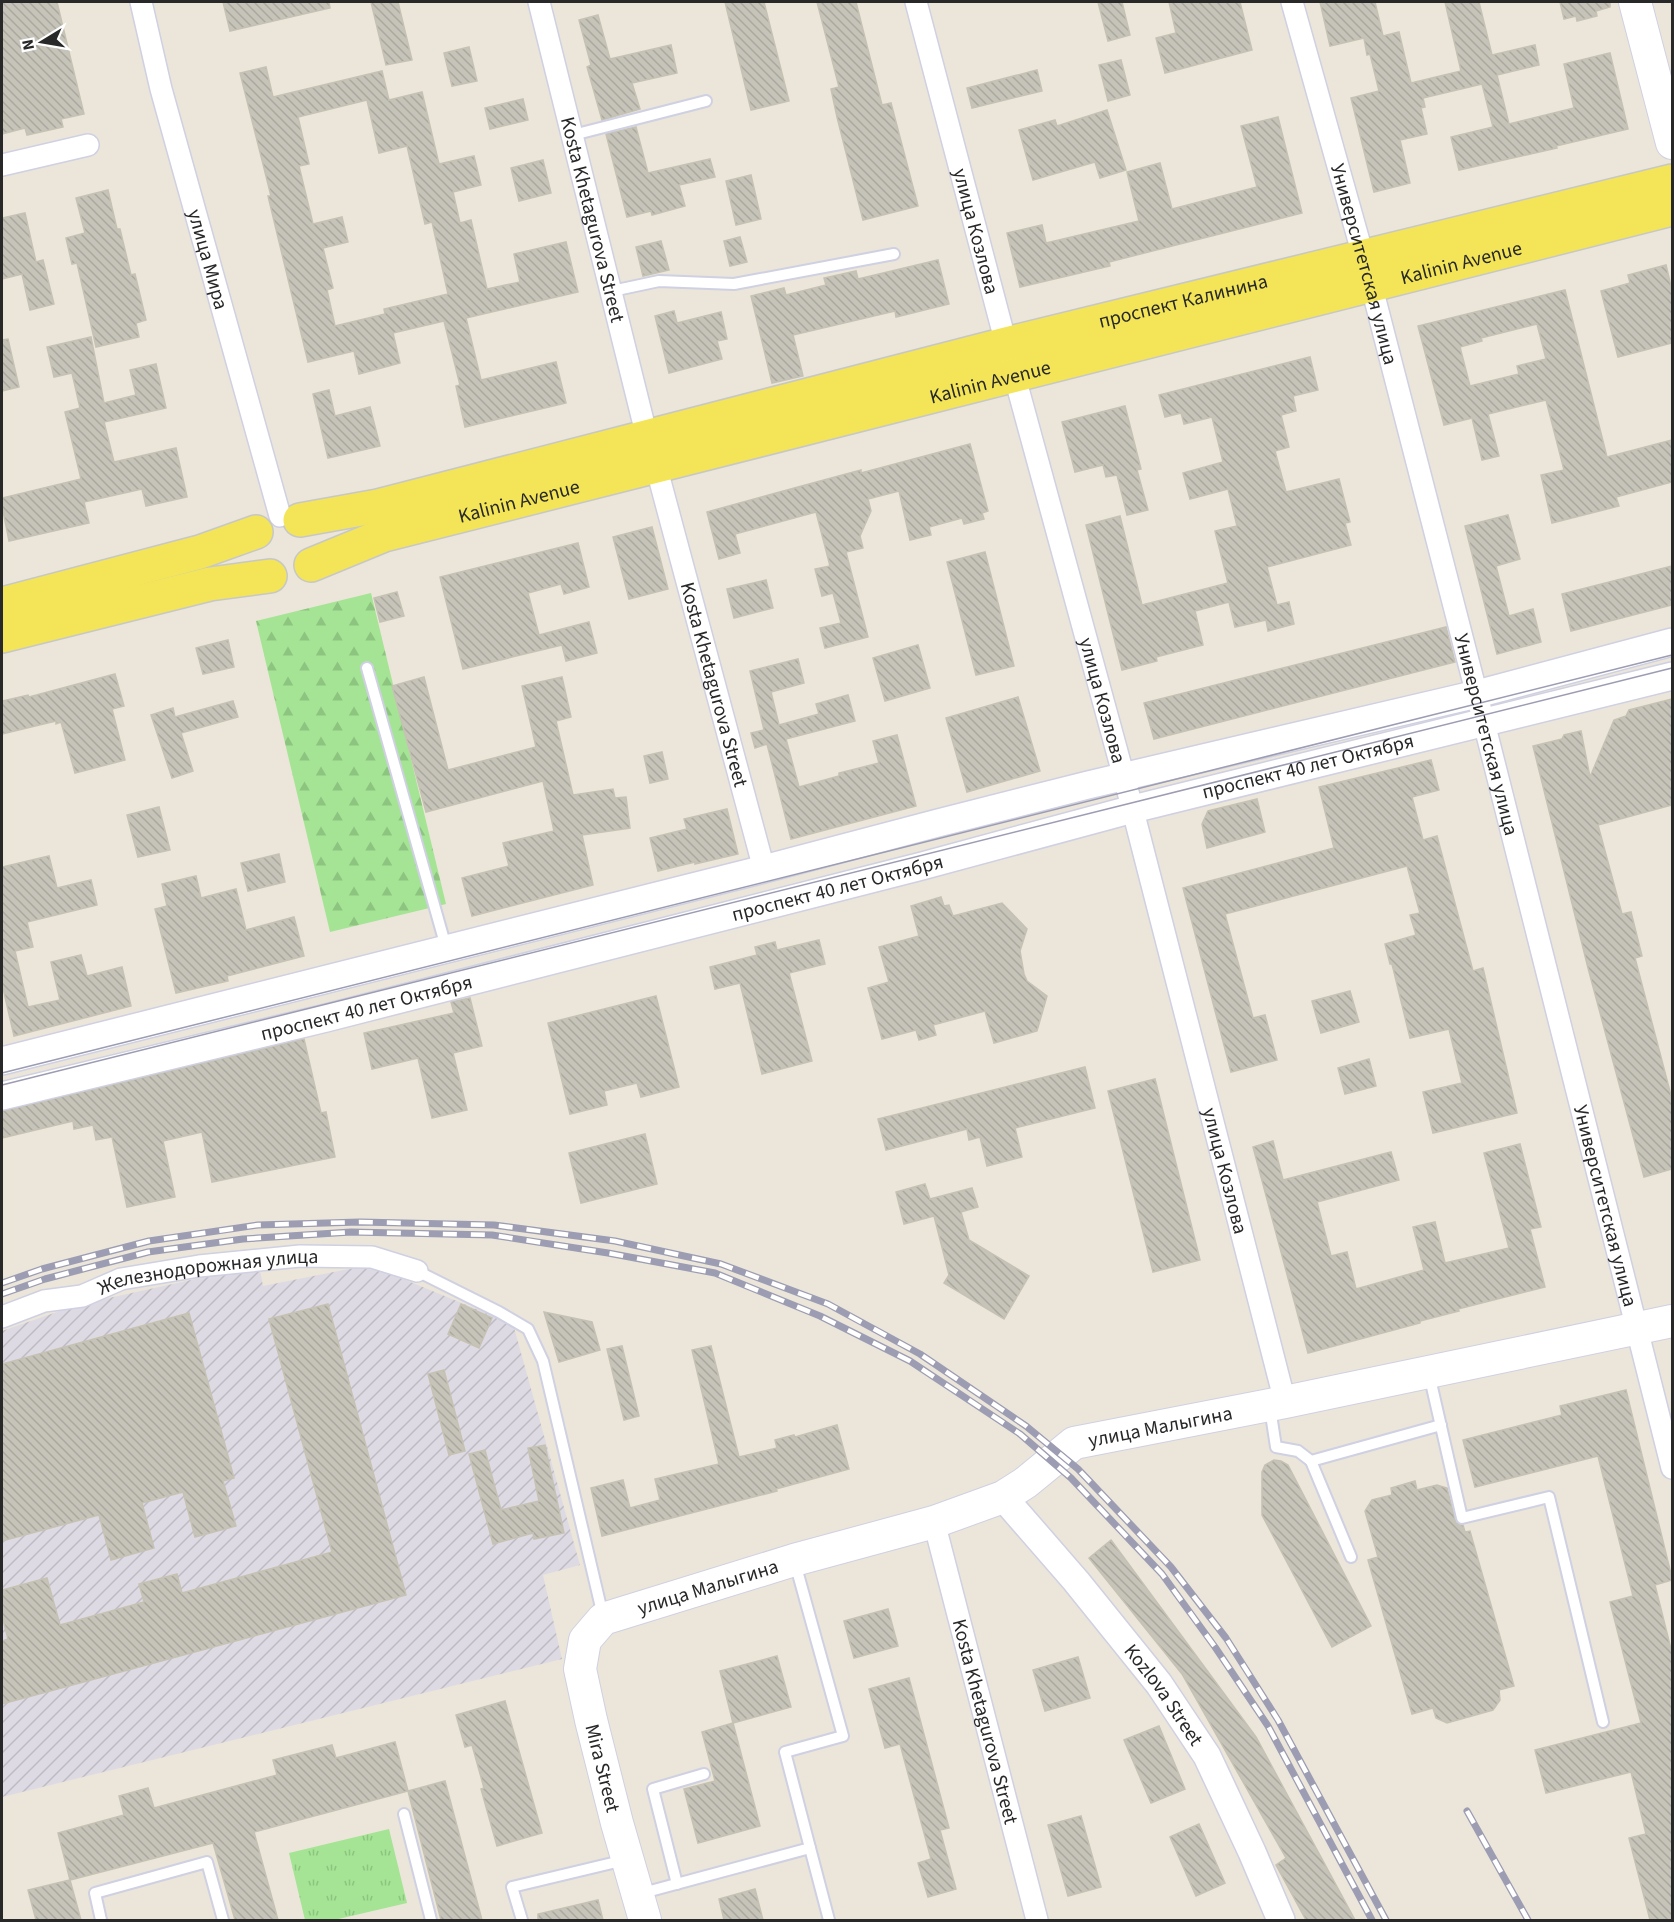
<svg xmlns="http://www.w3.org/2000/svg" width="1674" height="1922" viewBox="0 0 1674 1922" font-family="'Source Sans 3',sans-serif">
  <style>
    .industrial { fill: url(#industrial-furrows) }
    .forest { fill: url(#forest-firs) }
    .park { fill: url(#park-tufts) }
    .building { fill: url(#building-back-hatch); stroke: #c6c2b3; stroke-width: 1.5; fill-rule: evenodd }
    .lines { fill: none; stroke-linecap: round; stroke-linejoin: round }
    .service-casing { stroke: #cfd0e2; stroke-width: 14 }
    .minor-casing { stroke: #cfd0e2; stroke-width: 24 }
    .tertiary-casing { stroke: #cfd0e2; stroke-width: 30 }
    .secondary-casing { stroke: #cfd0e2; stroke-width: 34 }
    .primary-casing { stroke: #c7c7c7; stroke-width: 36 }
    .service { stroke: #fff; stroke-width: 10 }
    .minor { stroke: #fff; stroke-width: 21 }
    .tertiary { stroke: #fff; stroke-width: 27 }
    .secondary { stroke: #fff; stroke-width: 32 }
    .primary { stroke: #f3e557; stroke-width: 33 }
    .tram { stroke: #9c9cb3; stroke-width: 1.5 }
    .rail-casing { stroke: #9c9cb3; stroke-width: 7 }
    .rail { stroke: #fff; stroke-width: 4.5; stroke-dasharray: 14; stroke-linecap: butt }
    .labels { text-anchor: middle; stroke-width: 4.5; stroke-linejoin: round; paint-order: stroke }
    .street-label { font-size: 20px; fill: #282828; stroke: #fff }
  </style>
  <defs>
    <pattern id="industrial-furrows" width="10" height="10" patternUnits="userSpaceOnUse" patternTransform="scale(1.5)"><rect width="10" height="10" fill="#dedae3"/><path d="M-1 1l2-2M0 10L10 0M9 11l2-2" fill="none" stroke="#bebbc3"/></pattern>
    <pattern id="forest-firs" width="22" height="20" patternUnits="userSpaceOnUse" patternTransform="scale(1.5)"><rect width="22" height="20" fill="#a4e494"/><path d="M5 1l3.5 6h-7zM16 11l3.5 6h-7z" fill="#8dc480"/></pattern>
    <pattern id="park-tufts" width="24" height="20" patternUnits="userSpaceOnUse" patternTransform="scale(1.5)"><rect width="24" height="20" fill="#a4e494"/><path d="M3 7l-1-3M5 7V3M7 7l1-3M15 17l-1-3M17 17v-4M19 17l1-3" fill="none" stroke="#8dc480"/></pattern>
    <pattern id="building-back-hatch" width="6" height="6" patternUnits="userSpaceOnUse" patternTransform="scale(1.5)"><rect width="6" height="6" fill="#c6c3b9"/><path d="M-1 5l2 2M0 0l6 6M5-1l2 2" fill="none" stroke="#aaa89f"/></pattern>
  </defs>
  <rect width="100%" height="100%" fill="#ebe6d9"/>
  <!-- industrial -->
  <path class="industrial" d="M259,1265l4,21 106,-21 144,59 67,241 -37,10 19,84 -560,138v-466l75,-26z"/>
  <!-- forest -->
  <path class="forest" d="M371,593l75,311 -116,28 -74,-311z"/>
  <!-- park -->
  <path class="park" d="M389,1829l18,74 -73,17h-29l-16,-67z"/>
  <!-- building -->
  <g class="building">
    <path d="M2,2h55l27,112 -23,5 2,8 -36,8 -2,-7 -23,6z"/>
    <path d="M223,2h106l1,6 -100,23z"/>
    <path d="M371,2h27l14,58 -26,5z"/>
    <path d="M725,2h39l25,99 -38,9z"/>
    <path d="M817,2h39l26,103 9,-2 27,103 -55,14 -26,-103 -6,-28 8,-2z"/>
    <path d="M1098,2h24l8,33 -22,6z"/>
    <path d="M1169,2h71l12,48 -87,23 -9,-35 20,-5z"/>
    <path d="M1320,2h55l8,34 16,-4 12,51 50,-12 -16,-69h34l13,53 43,-10 4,20 -42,10 12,49 65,-16 -10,-44 46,-11 18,76 -72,17 1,2 -98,22 -8,-33 42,-10 -11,-43 -59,14 2,9 -4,1 6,26 -27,6 10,43 -36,9 -23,-94 28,-7 -9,-37 -3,1 -3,-17 -34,8z"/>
    <path d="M1560,2h50v5l-14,4 1,5 -20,5 -1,-5 -12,3z"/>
    <path d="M598,15l12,44 61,-14 6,28 -45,10 8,26 -38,11 -15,-53 4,-2 -12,-45z"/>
    <path d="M469,47l8,34 -25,5 -8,-33z"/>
    <path d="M1121,60l9,35 -22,6 -9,-36z"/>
    <path d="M266,67l7,30 109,-26 7,29 33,-8 17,72 35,-8 7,29 -28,7 7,31 11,-3 16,69 33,-7 -6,-28 52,-12 12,50 -112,26 15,62 75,-18 10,41 -101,24 -9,-41 4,-1 -16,-64 -51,12 7,30 -41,11 -5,-23 -46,11 -40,-166h3l-31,-123zM367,100l12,53 28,-7 18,78 7,-2 16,72 -64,15 1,5 -50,12 -8,-36 6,-2 -10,-40 25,-6 -6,-25 -29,7 -14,-58 10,-2 -11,-47z"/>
    <path d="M1037,70l5,21 -70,17 -5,-20z"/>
    <path d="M523,99l5,21 -38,9 -5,-21z"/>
    <path d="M1107,110l19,60 -26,8 -5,-16 -62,18 -14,-50 36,-10 2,6z"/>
    <path d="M1278,117l24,96 -193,49 1,4 -90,21 -13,-54 35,-8 4,18 93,-22 -12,-49 33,-9 12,46 85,-22 -16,-61z"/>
    <path d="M636,127l12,46 62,-14 5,18 -36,8 6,21 -33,9 -1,-4 -24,6 -21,-83z"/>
    <path d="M543,160l8,33 -32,8 -8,-33z"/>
    <path d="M751,175l10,44 -25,6 -10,-44z"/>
    <path d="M108,190l9,39h3l11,46 4,-1 11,46 -10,3 3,14 -43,10 -19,-84 -5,1 -6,-26 19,-5 -9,-35z"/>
    <path d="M25,213l11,49 7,-2 11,44 -24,6 -8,-36 -20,5v-61z"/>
    <path d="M740,237l7,25 -17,4 -6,-25z"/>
    <path d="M661,241l8,29 -26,6 -7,-29z"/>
    <path d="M938,260l11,44 -53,13 -1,-6 -102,24 10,41 -31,7 -21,-87 33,-8 2,7 40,-10 -2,-7 32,-7 2,8z"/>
    <path d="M1666,265l6,25v53l-54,14 -17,-66 29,-8 -2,-8z"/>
    <path d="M1565,290l42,167 65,-17v42l-56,15 3,9 -67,17 -11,-48 23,-5 -18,-70 -58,14 11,42 -17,4 -10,-42 -28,7 -26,-99zM1537,324l9,35 -29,7 2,8 -49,12 -10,-39 22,-6 -1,-3z"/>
    <path d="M674,311l3,12 44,-11 6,27 -10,2 5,18 -53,14 -14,-57z"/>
    <path d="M91,337l13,66 32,-8 -6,-25 26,-6 10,44 -62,14 10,40 62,-14 11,49 -41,9 -4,-17 -58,13 5,21 -80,18 -7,-35v-8l79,-19 -16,-67 15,-4 -8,-35 -18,4 -7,-30z"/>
    <path d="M8,339l11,48 -17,4v-51z"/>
    <path d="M1310,357l8,33 -25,6 3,15 -15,4 8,32 -14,4 11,41 53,-13 11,43 -5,1 6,22 -84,22 10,38 12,-3 5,22 -26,7 -2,-11 -31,7 -6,-25 -34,9 8,34 -47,12 1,4 -35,9 -36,-145 34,-9 22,89 86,-22 -13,-52 22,-5 -9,-37 -38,10 -7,-26 40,-11 -11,-45 -28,7 -3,-11 -16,4 -6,-22z"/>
    <path d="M329,390l6,26 35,-9 10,39 -52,12 -15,-64z"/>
    <path d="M1125,406l16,63 -4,1 11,40 -21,5 -10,-40 -11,2 -3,-12 -28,7 -13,-50z"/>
    <path d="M970,444l18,67 -6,2 2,6 -20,5 -2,-6 -33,9 2,8 -21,5 -11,-49 -31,8 3,12 -11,25 3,12 -17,4 22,85 -43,11 -5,-20 21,-5 -8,-30 -11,3 -7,-27 15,-3 -14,-54 -81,22 5,19 -21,6 -12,-47 102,-28 52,-14v3z"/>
    <path d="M1508,515l12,44 -24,7 13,50 24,-7 8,33 -44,12 -32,-128z"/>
    <path d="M652,527l16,62 -39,10 -16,-62z"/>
    <path d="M578,543l11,44 -25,7 -3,-10 -33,9 11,42 50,-13 8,31 -31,8 -4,-16 -99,24 -23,-92z"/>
    <path d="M985,552l29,114 -38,9 -29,-113z"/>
    <path d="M1672,566v39l-101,26 -9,-37z"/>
    <path d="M766,580l7,28 -39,10 -7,-29z"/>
    <path d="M397,592l7,24 -24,6 -6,-24z"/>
    <path d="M1446,627l9,35 -301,77 -10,-36z"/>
    <path d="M228,640l6,27 -31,7 -7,-26z"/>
    <path d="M918,645l12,43 -45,13 -12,-43z"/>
    <path d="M798,659l6,24 -33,9 8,33 40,-11 -3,-10 32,-9 7,26 -69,18 13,48 40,-11v-3l40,-10 -6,-22 24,-6 19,71 -125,33 -24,-95 -12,4 -4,-15 13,-3 -14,-59z"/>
    <path d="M115,674l9,32 -12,3 13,51 -50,13 -14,-51 -5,2v-3l-54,13v-33l26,-6 1,2z"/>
    <path d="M424,677l24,93 88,-23 -14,-61 40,-9 9,40 -15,4 17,74 40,-6 2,9 11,-1 4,31 -48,7 11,50 -121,31 -10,-38 47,-12 -6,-23 51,-12 -11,-50 -117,31 -34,-126z"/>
    <path d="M1018,697l22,74 -73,21 -21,-74z"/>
    <path d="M1672,699v106l-74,20 24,89 9,-2 11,44 -7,2 37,141v70l-28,8 -56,-209 -55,-222 29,-7 2,-4 17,-4 9,46 24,-57 12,-4 3,-6z"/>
    <path d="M233,701l5,16 -57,16 12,38 -21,7 -21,-63 22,-7 2,9z"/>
    <path d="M662,752l6,27 -18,4 -6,-27z"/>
    <path d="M1431,760l8,30 -27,7 11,43 14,-4 36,135 10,-3 34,145 -84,20 -10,-41 39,-9 -13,-54 -39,9 -18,-74h-2l-5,-20 31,-9 -6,-20 10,-2 -13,-47 -182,48 28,104 12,-3 12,45 -46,12 -48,-184 151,-40 -15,-61z"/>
    <path d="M1257,799l8,33 -58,16 -5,-24 6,-13z"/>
    <path d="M159,807l11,43 -32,7 -11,-42z"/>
    <path d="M727,809l11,45 -43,10v-2l-37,9 -8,-33 37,-9 -3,-10z"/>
    <path d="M279,854l6,28 -37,9 -7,-28z"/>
    <path d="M49,856l8,32 34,-8 6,25 -70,17 6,25 -18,4 13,56 32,-7 -9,-38 30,-7 6,21 35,-9 9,39 -117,30 -12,-52v-117z"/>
    <path d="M196,876l5,22 35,-9 10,41 48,-13 10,39 -77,20 1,5 -52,12 -21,-84 12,-3 -5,-22z"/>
    <path d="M941,897l3,9 5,-1 4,11 49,-13 25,26 -7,22 4,23 3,7 20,15 -10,35 -43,12 -9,-32 -52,14 3,10 -17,5 -3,-10 -34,9 -14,-51 21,-6 -10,-35 40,-11 -8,-30z"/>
    <path d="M819,940l6,24 -36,9 23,88 -50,13 -22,-91 -25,6 -5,-22 47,-12 -2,-8 20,-5 2,8z"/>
    <path d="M1350,991l9,31 -38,11 -9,-32z"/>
    <path d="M656,996l23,91 -38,10 -4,-14 -33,8 3,14 -37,9 -22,-91z"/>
    <path d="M470,998l12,48 -29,7 14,57 -35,8 -14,-60 -46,11 -8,-36 90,-20 -3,-11z"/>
    <path d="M304,1039l17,74 5,-1 9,45 -123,25 -10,-50 -39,9 12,56 -48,10 -15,-70 -16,3 -3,-15 -19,4 -1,-8 -71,17v-27z"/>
    <path d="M1369,1059l7,27 -31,8 -7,-26z"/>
    <path d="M1085,1067l10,41 -80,20 7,29 -35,9 -7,-29 -11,3 -2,-11 -81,21 -8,-31z"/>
    <path d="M1155,1079l45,181 -47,12 -45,-181z"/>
    <path d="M645,1134l12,50 -76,19 -12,-50z"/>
    <path d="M1273,1141l10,39 108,-28 8,28 -82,22 14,54 16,-4 9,37 68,-19 -11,-43 22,-5 10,41 64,-15 -25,-95 36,-9 21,83 -11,2 15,58 -87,22 1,2 -39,10v2l-112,30 -55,-206z"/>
    <path d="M925,1184l5,15 42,-11 6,19 -17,5 8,28 60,36 -25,43 -60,-36 5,-8 -15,-59 -30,8 -8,-32z"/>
    <path d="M328,1304l78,291 -404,109v-63l6,-2 -6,-23v-26l45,-12 13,47 84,-23 -5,-18 38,-10 5,19 150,-41 -63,-233z"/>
    <path d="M461,1304l31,14 -13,30 -31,-14z"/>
    <path d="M544,1312l48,10 8,28 -41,12z"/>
    <path d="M189,1313l45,165 -11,3 13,45 -41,11 -12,-45 -41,11 12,45 -43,12 -12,-45 -97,26v-177z"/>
    <path d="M622,1346l17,70 -15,4 -17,-71z"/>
    <path d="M711,1346l28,111 38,-9 -2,-8 19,-5 1,2 42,-12 12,44 -73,20 1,2 -175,45 -11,-48 32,-8 7,28 30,-8 -5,-21 64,-15 -27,-114z"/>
    <path d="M444,1370l21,81 -16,4 -21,-81z"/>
    <path d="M1626,1390l46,188v2l-17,5 17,68v267h-22l-21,-82 17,-4 -15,-62 -85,21 -11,-43 106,-27 -31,-121 23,-6 -35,-140 -123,31 -12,-47 99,-25 -2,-9z"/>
    <path d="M545,1445l19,88 -30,6 -1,-6 -40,11 -24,-90 16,-4 16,60 38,-9 -11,-53z"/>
    <path d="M1274,1460l7,1 7,4 83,161 -39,21 -70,-132v-43l3,-7z"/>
    <path d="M1415,1481l2,9 20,-5 10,3 9,35 7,2 2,7 5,-1 44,155 -15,4 1,10 -7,10 -46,13 -11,-5 -3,-10 -21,6 -44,-154 10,-3 -13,-46 7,-11 20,-5 -1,-7z"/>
    <path d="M1111,1540l145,197 99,183h-49l-30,-55 10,-7 -104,-184 -93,-116z"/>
    <path d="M888,1609l10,37 -44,12 -10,-37z"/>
    <path d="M777,1656l14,51 -58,16 -13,-52z"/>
    <path d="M1078,1657l12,41 -45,13 -12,-41z"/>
    <path d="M909,1678l40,150 -9,2 16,59 -28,8 -10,-34 13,-4 -31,-115 -15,4 -16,-59z"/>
    <path d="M505,1701l37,132 -45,13 -16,-57 3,-1 -12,-43 -7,2 -9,-32z"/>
    <path d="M733,1723l27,103 -62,17 -14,-54 31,-8 -13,-49z"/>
    <path d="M1159,1726l26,63 -34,14 -27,-63z"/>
    <path d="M395,1742l13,49 -154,41 24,88h-43l-22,-77 -143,37 -12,-47 66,-18 -5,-19 29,-8 6,20 123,-33 -4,-15 59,-15 4,13z"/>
    <path d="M445,1781l37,139h-41l-33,-129z"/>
    <path d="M1081,1816l20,71 -33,9 -20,-71z"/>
    <path d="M1199,1824l26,59 -29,13 -26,-59z"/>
    <path d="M70,1880l11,40h-45l-8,-30z"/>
    <path d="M755,1889l8,31h-39l-5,-21z"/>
    <path d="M598,1900l5,20h-65v-6z"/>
  </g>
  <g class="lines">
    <defs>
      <g id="service">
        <path d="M573,135l133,-34"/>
        <path d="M612,291l47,-10 75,3 160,-30"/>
        <path d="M367,668l79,279"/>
        <path d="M417,1271l82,41 29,17 15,32 60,255"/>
        <path d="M1429,1374l33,144 87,-21 54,225"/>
        <path d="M1270,1408l6,39 22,4 13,10 130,-36"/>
        <path d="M1311,1461l40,96"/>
        <path d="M404,1814l27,106"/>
        <path d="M810,1848l19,72"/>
        <path d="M677,1884l-24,-95 51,-15"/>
        <path d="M639,1894l171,-46 -25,-96 58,-16 -48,-173"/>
        <path d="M101,1920l-6,-27 112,-31 16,58"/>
        <path d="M522,1920l-10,-33 113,-27"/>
      </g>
      <g id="minor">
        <path id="s1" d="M141,2l20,87 119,427"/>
        <path id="s2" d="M539,2l108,435"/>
        <path id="s3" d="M916,2l98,372 117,429 154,599"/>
        <path id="s4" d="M1292,2l79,282 108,419 193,765"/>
        <path d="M2,165l86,-20"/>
        <path id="s5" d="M656,466l108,403"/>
        <path id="s6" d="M2,1317l42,-16 38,-5 39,-17 78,-13 101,-10 72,1 45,14"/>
        <path id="s7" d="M934,1522l103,398"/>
      </g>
      <g id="tertiary">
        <path d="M2,1061l762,-192 174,-46 150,-38 389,-91 195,-52"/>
        <path id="s8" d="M2,1096l324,-78 596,-152 211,-57 539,-133"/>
        <path id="s9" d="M1003,1497l73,84 83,103 48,72 45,96 29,68"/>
      </g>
      <g id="secondary">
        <path d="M1635,2l37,141"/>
        <path id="s10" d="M645,1920l-28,-97 -26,-103 -11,-51 5,-29 18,-21 191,-59 140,-38 69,-25 22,-14 49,-40 211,-41 387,-81"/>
      </g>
      <g id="primary">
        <path id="s11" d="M300,520l78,-14 628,-162 666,-163"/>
        <path id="s12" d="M311,565l73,-30 1288,-326"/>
        <path d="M2,604l198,-52 56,-20"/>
        <path d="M2,636l208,-52 60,-8"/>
      </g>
    </defs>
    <!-- service casing -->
    <use href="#service" class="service-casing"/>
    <!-- minor casing -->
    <use href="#minor" class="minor-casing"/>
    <!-- tertiary casing -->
    <use href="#tertiary" class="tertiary-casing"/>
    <!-- secondary casing -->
    <use href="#secondary" class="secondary-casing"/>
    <!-- primary casing -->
    <use href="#primary" class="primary-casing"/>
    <!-- service -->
    <use href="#service" class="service"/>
    <!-- minor -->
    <use href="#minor" class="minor"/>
    <!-- tertiary -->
    <use href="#tertiary" class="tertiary"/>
    <!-- secondary -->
    <use href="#secondary" class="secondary"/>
    <!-- primary -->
    <use href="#primary" class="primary"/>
    <!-- tram -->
    <g class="tram">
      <path d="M2,1073l1670,-418"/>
      <path d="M2,1085l1670,-417"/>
    </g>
    <defs>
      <g id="rail">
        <path d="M2,1283l40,-14 107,-28 109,-16 102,-3 134,3 121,16 106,23 107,40 92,50 106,72 52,43 93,98 55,71 52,82 108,200"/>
        <path d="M2,1294l43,-15 103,-27 95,-13 108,-7 141,3 116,18 107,20 105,43 90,45 110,73 51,44 91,96 53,73 53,79 104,194"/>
        <path d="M1467,1811l61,109"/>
      </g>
    </defs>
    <!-- rail casing -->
    <use href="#rail" class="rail-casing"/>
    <!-- rail -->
    <use href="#rail" class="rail"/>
  </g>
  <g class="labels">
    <!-- street labels -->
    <g class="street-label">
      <text dy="7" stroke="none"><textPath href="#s2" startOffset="224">Kosta Khetagurova Street</textPath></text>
      <text dy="7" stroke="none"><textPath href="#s3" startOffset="237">улица Козлова</textPath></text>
      <text dy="7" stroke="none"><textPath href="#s1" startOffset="266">улица Мира</textPath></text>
      <text dy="7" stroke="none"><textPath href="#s12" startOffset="1190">Kalinin Avenue</textPath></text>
      <text dy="7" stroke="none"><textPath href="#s4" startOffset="272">Университетская улица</textPath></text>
      <text dy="7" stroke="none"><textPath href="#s11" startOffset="910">проспект Калинина</textPath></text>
      <text dy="7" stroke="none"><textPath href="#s12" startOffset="704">Kalinin Avenue</textPath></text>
      <text dy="7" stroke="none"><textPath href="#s12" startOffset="218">Kalinin Avenue</textPath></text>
      <text dy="7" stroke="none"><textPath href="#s5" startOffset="226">Kosta Khetagurova Street</textPath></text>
      <text dy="7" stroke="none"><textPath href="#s3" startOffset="723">улица Козлова</textPath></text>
      <text dy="7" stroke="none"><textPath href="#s4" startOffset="758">Университетская улица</textPath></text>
      <text dy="7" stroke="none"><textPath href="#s8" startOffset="1347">проспект 40 лет Октября</textPath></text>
      <text dy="7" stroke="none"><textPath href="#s8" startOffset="861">проспект 40 лет Октября</textPath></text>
      <text dy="7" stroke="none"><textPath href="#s8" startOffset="375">проспект 40 лет Октября</textPath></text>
      <text dy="7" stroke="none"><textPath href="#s3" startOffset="1209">улица Козлова</textPath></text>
      <text dy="7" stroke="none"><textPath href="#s4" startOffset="1244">Университетская улица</textPath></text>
      <text dy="7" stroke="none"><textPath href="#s6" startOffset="213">Железнодорожная улица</textPath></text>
      <text dy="7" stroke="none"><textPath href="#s10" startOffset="912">улица Малыгина</textPath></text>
      <text dy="7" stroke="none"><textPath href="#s10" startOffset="426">улица Малыгина</textPath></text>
      <text dy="7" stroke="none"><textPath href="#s9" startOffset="255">Kozlova Street</textPath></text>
      <text dy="7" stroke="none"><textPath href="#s7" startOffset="206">Kosta Khetagurova Street</textPath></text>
      <text transform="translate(603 1768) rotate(76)" y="7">Mira Street</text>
    </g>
  </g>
  <!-- border -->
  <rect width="1674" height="1922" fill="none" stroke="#282828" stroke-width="6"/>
  <!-- north arrow -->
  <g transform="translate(42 42) rotate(259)" stroke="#ffffff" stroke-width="4.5" paint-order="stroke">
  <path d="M0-4.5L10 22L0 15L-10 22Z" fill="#282828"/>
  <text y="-9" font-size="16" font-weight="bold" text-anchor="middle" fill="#282828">N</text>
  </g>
</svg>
